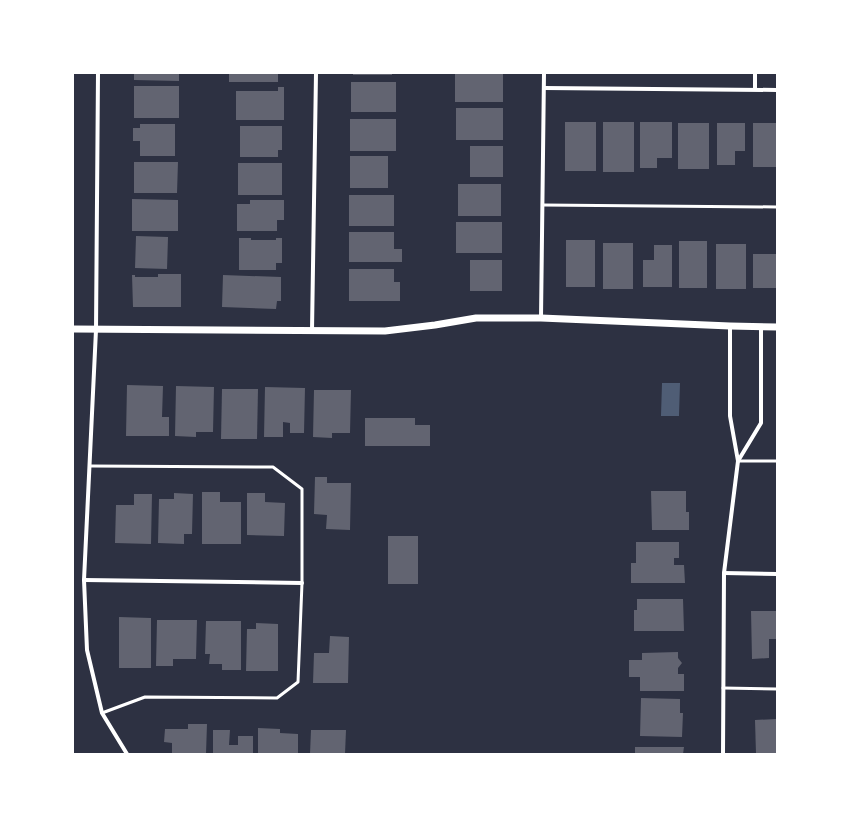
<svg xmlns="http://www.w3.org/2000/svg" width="850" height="827" viewBox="0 0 850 827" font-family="'IBM Plex Serif',serif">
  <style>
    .water { fill: #4f5d75 }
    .building { fill: #626471 }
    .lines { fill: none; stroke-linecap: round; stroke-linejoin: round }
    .service { stroke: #fff; stroke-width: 3 }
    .minor { stroke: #fff; stroke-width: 4 }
    .tertiary { stroke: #fff; stroke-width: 7 }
  </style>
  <rect width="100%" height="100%" fill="#2d3142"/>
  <!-- water -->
  <path class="water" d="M662,383h18l-1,33h-18z"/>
  <!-- building -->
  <g class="building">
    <path d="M134,73h45v8l-45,-1z"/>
    <rect x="229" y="73" width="49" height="9"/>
    <rect x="353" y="73" width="39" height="2"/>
    <rect x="455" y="73" width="48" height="29"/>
    <rect x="351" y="82" width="45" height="30"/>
    <rect x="134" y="86" width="45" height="32"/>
    <path d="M278,87h6v33h-48v-29h42z"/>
    <rect x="456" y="108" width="47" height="32"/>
    <rect x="350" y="119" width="46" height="32"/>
    <rect x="565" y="122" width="31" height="49"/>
    <rect x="603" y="122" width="31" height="50"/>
    <path d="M640,122h32v36h-15v10h-17z"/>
    <rect x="678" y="123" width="31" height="46"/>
    <path d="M717,123h28v28h-10v14h-18z"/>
    <rect x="753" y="123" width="24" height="44"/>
    <path d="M140,124h35v32h-35v-15h-7v-13h7z"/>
    <path d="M240,126h42v24h-4v7h-38z"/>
    <rect x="470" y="146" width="33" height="31"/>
    <rect x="350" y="156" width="38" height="32"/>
    <path d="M134,162h44l-1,31h-43z"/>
    <rect x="238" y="163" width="44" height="32"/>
    <rect x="458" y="184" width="43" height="32"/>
    <rect x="349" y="195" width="45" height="31"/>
    <path d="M132,199l46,1v31h-46z"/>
    <path d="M250,200h34v20h-7v11h-40v-27h13z"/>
    <rect x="456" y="222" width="46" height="31"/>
    <path d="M349,232h45v17h8v13h-53z"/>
    <path d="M136,236l32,1 -1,32 -32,-1z"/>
    <path d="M239,238h12v2h25v-2h6v25h-6v7h-37z"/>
    <rect x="566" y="240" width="29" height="47"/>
    <rect x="679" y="241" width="28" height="47"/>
    <rect x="603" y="243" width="30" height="46"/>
    <rect x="716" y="244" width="30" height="45"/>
    <path d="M654,245h18v42h-29v-27h11z"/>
    <rect x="753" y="254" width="24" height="34"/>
    <rect x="470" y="260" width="32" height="31"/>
    <path d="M349,269h45v13h6v19h-51z"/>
    <path d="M158,274h23v33h-48l-1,-32h3v2h23z"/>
    <path d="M223,275l58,2v24h-4l-1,8 -54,-2z"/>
    <path d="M127,385l36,1 -1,31h7v19h-43z"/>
    <path d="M176,386l38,1 -1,45h-17v5l-21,-1z"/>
    <path d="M265,387l40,1 -1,45h-14v-10l-7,-1v15h-19z"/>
    <path d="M222,389h36l-1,50h-36z"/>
    <path d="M314,390h37l-1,43h-18v5l-19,-1z"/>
    <path d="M365,418h50v7h15v21h-65z"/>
    <path d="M315,477h12v6h24l-1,47 -24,-1 1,-14 -13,-1z"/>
    <path d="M651,491h35v21h3v18h-37z"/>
    <path d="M202,492h18v10h21v42h-39z"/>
    <path d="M174,493l19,1 -1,40h-8v10l-26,-1 1,-44h15z"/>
    <path d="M247,493h18v9l20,1 -1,33 -37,-1z"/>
    <path d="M134,494h18l-1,50 -36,-1 1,-38h18z"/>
    <rect x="388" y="536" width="30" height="48"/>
    <path d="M636,542h43v16h-5v7h10l1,18h-54v-20h5z"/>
    <path d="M637,599h46l1,32h-50v-21h3z"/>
    <path d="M751,611h26v28h-8v19l-17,1z"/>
    <path d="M119,617l32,1v50h-32z"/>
    <path d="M157,620h40l-1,39h-23v7h-17z"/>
    <path d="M206,621h35v49h-19v-6h-13l1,-10h-5z"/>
    <path d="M256,623l22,1v47h-32l1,-42h9z"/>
    <path d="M330,636l19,1 -1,46h-35l1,-30h15z"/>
    <path d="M678,652v6l4,5 -4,5v6h6v17h-44v-14h-11v-17h13v-7z"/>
    <path d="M641,698l39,1v14h3l-1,24 -42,-1z"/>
    <path d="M777,719v35h-21l-1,-34z"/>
    <path d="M188,724h19l-1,30h-34v-11l-8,-1 1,-13h23z"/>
    <path d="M258,728l22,1v4l18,1v20h-40z"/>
    <path d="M213,730h17l-1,15h9v-9h15v18h-40z"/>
    <path d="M311,730h35l-1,24h-35z"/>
    <path d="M635,747h49l-1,7h-48z"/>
  </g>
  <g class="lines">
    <!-- service -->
    <g class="service">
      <path d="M543,205l234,2"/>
      <path d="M738,461h39"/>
      <path d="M91,466l182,1 29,22v94l-4,99 -21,16 -132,-1 -43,16"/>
      <path d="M723,688l54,1"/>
    </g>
    <!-- minor -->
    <g class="minor">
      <path d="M98,73l-2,257 -12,250 3,70 15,63 25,41"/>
      <path d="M544,88l233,2"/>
      <path d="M755,89v-16"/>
      <path d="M541,318l3,-245"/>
      <path d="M730,326v90l8,45 23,-38v-97"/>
      <path d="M312,331l4,-258"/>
      <path d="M724,573l53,1"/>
      <path d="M84,580l218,3"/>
      <path d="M723,754l1,-181 14,-112"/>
    </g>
    <!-- tertiary -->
    <path class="tertiary" d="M73,329l312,2 50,-6 41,-7h65l189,8 47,1"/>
  </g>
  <!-- border -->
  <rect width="850" height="827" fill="none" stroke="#ffffff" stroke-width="148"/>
</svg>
